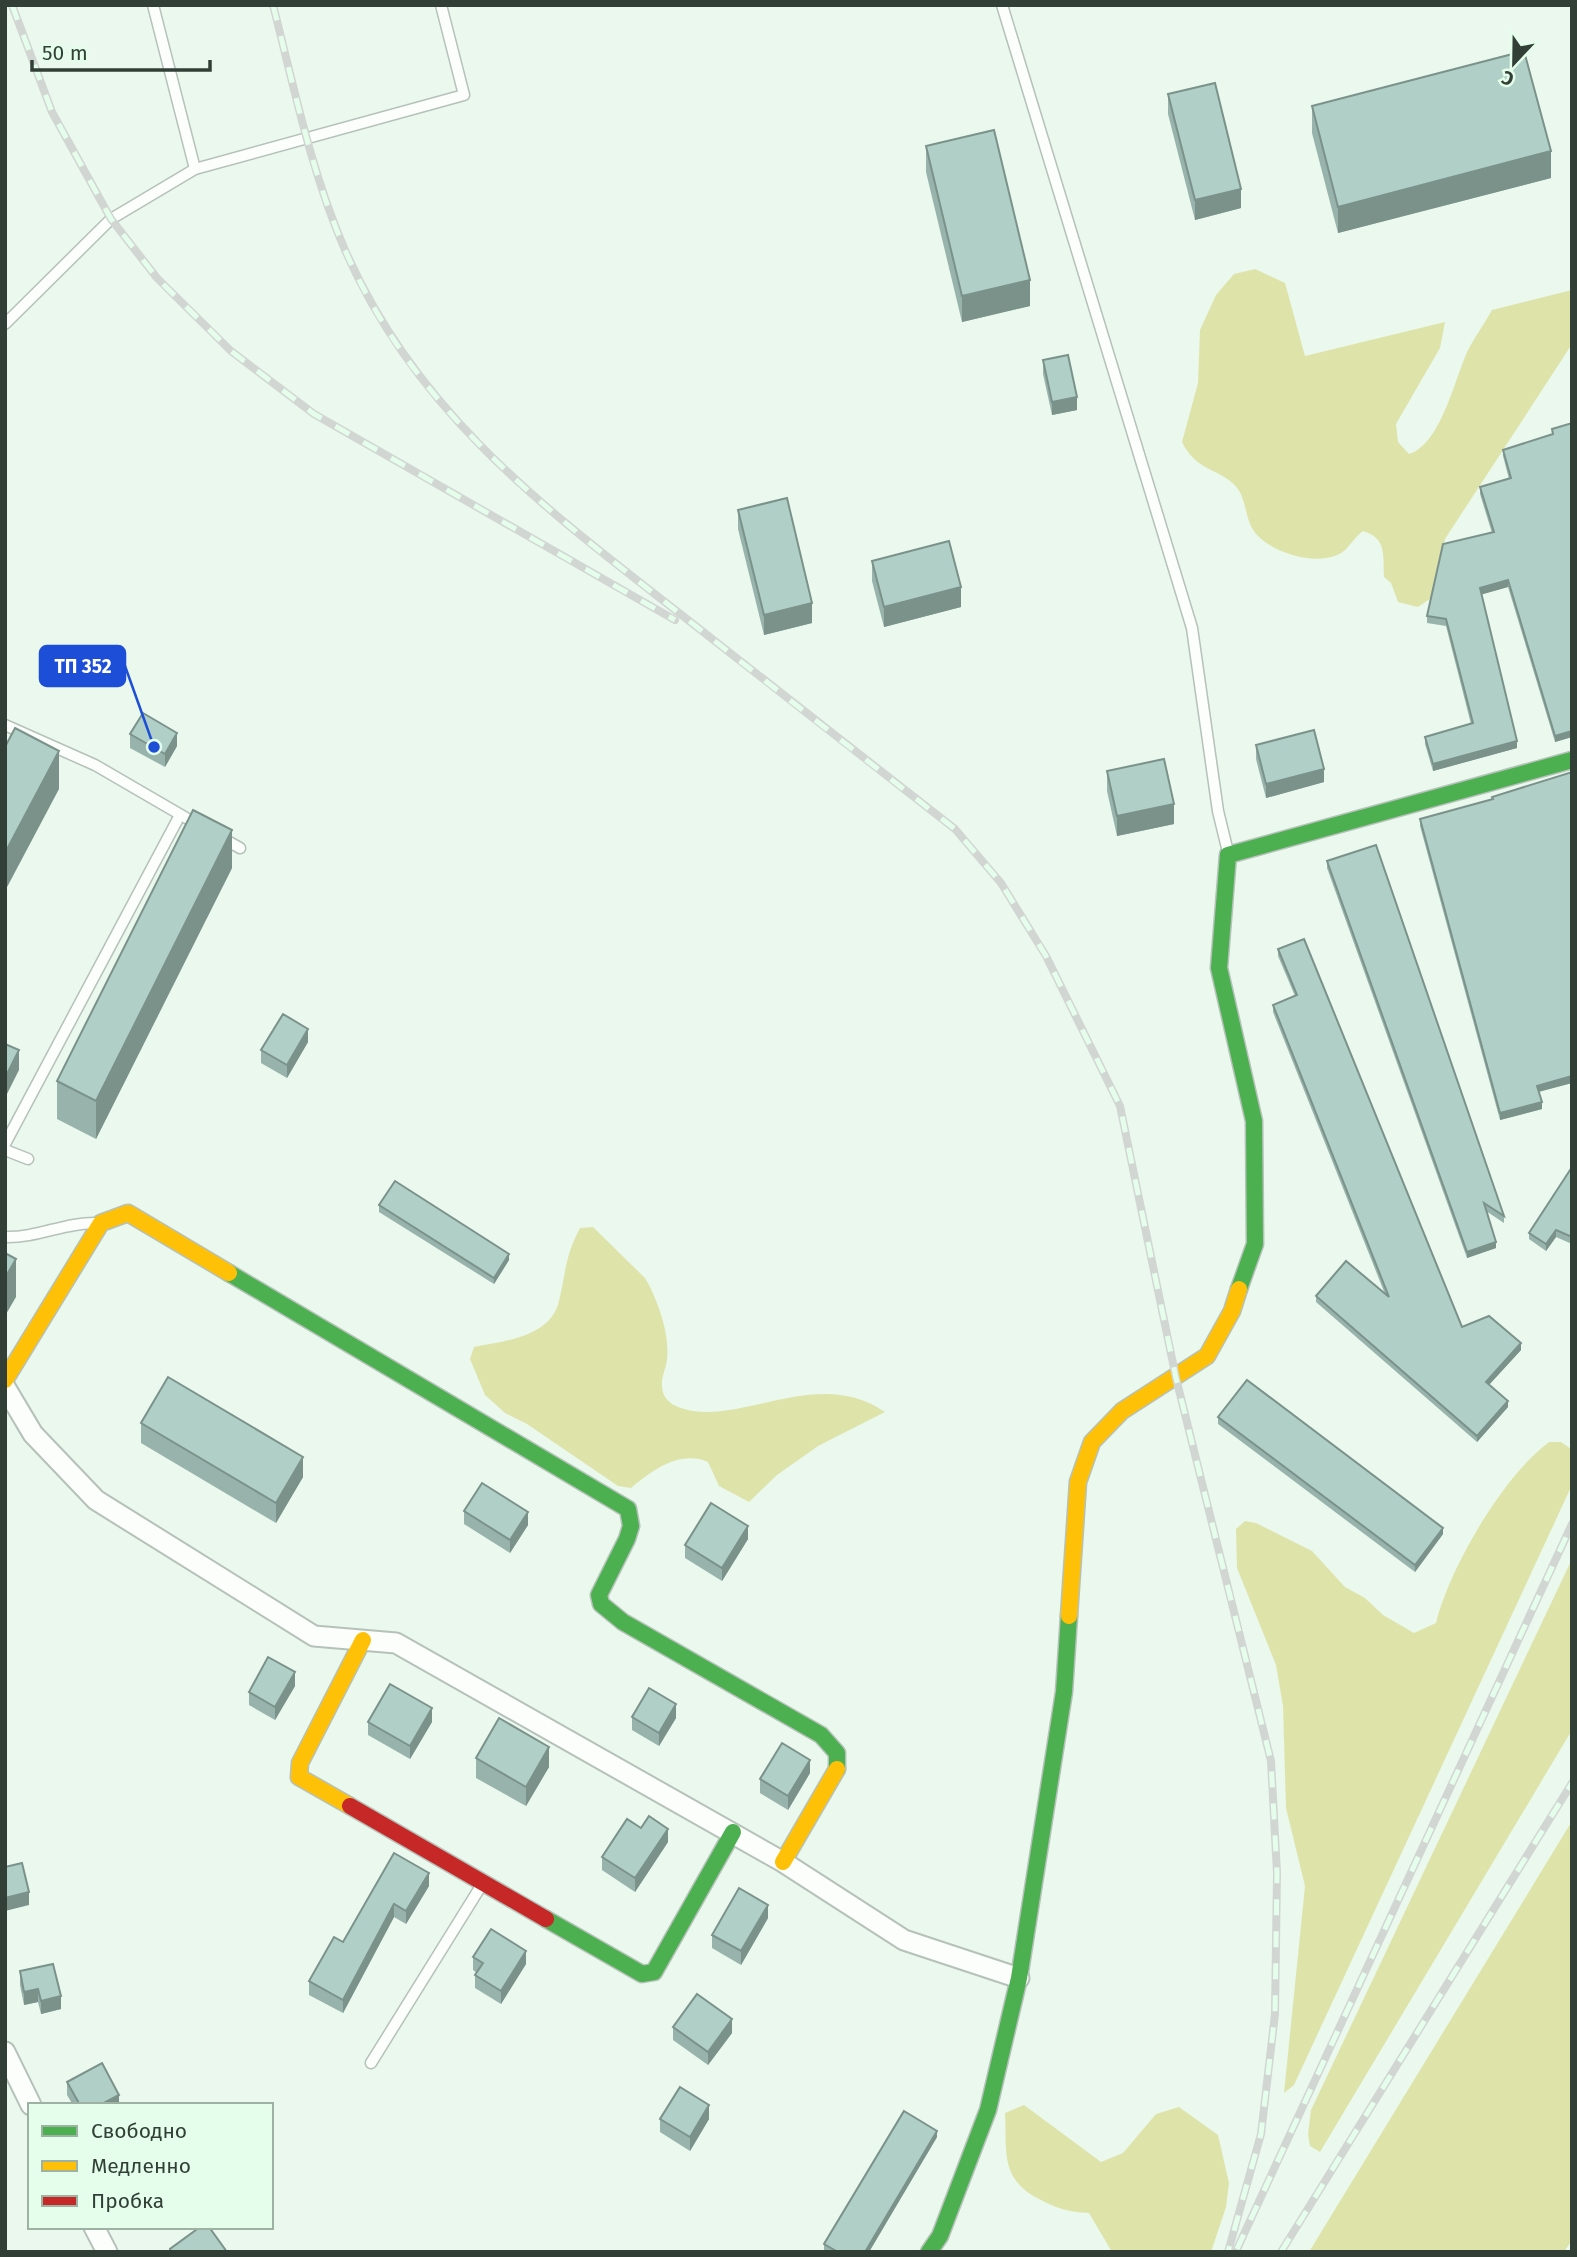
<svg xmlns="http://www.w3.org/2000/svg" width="1577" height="2257" viewBox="0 0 1577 2257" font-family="'Fira Sans',sans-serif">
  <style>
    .green { fill: #dee4a9 }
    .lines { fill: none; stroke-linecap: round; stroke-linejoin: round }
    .lane-casing { stroke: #b5c1b9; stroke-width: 13 }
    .street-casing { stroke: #b5c1b9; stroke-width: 23 }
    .fast-casing { stroke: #b5c1b9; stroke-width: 19 }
    .slow-casing { stroke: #b5c1b9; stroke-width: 19 }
    .jam-casing { stroke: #b5c1b9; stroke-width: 19 }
    .lane { stroke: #fcfefc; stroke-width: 10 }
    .street { stroke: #fcfefc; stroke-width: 19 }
    .fast { stroke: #4caf50; stroke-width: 16 }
    .slow { stroke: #ffc107; stroke-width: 16 }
    .jam { stroke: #c62828; stroke-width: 16 }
    .rail-casing { stroke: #d2d6d3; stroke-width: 8 }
    .rail { stroke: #e4feeb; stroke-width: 5; stroke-dasharray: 16; stroke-linecap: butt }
    .wall { fill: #97b3ab }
    .shaded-wall { fill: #7b928b }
    .building { fill: #b0d0c7; stroke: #7b928b; stroke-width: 2 }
    .leader { fill: none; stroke: #1d4ed8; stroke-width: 2.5 }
    .callout-dot { fill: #1d4ed8; stroke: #e4feeb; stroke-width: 2.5 }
    .callout { fill: #1d4ed8; stroke: #1d4ed8; stroke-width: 2.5 }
    .callout-label { font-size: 19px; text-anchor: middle; font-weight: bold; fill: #fff }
  </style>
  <rect width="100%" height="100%" fill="#eaf8ee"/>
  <!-- green -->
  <g class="green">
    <path d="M1255,269l30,14 20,73 140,-34 -5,26 -44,76 2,18 11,12c32,-9 46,-77 60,-106 7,-13 16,-25 23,-38l80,-20v54l-127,195 -12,58 -15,10 -20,-5 -7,-19 -7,-6c-1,-21 3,-39 -21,-46 -7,5 -12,13 -18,19 -22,19 -71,4 -89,-16 -11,-13 -9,-32 -18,-45 -16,-21 -41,-16 -56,-47l16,-59 2,-53 16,-35 18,-21z"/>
    <path d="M593,1227l52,51c13,22 25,56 22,82 -1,9 -6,17 -5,26 0,7 4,14 10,18 57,31 142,-42 213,8l-67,34 -41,29 -28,27 -30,-16 -11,-24c-29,-12 -55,8 -77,26l-13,-2 -91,-62 -22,-11 -20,-18 -15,-36 4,-12c30,-6 77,-10 85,-46 7,-29 6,-45 21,-73z"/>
    <path d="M1549,1442h12l10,7 1,36 -278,600 -10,8 21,-207 -19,-78 -3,-102 -7,-41 -39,-97 -1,-39 9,-8 11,2 56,28 33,36 20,11 18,17 31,18 22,-10c14,-56 67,-147 113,-181z"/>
    <path d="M1572,1559v171l-252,422 -10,-6 -2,-12 3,-24z"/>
    <path d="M1572,1821v419l-8,12h-255z"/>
    <path d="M1024,2105l77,57 22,-9 33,-39 23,-7 39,28 11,48 -3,24 -15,45h-99l-23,-39c-21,-1 -33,-5 -52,-15 -37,-20 -30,-47 -32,-85z"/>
  </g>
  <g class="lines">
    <defs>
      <g id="lane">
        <path d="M153,5l42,164"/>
        <path d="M1002,5l190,623 26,183 10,41"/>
        <path d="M5,324l106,-105 84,-50 269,-74 -23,-90"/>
        <path d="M5,725l90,40 105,61"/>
        <path d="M222,838l18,10"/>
        <path d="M5,1144l175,-329"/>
        <path d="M5,1150l23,9"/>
        <path d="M5,1237c32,1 61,-15 92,-14"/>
        <path d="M371,2063l110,-177"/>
      </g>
      <g id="street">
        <path d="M5,1387l28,47 63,66 218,136 82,7 387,219 121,78 115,38"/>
        <path d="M5,2052l26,53"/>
        <path d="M94,2227l13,25"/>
      </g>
      <g id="fast">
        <path d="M229,1273l399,236 3,17 -4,13 -28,56 2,9 22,18 198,113 16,18v16"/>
        <path d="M1239,1289l16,-45 -1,-123 -35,-153 9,-113 344,-95"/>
        <path d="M546,1919l96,55 12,-2 79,-140"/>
        <path d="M929,2252l11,-16 48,-126 31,-132 45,-286 5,-76"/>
      </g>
      <g id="slow">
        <path d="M5,1380l96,-157 27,-10 101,60"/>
        <path d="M1069,1616l9,-134 14,-40 30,-31 85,-55 25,-45 7,-22"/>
        <path d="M350,1806l-51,-29 1,-14 63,-123"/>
        <path d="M783,1862l54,-93"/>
      </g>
      <path id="jam" d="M350,1806l196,113"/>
    </defs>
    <!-- lane casing -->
    <use href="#lane" class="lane-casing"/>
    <!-- street casing -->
    <use href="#street" class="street-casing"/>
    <!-- fast casing -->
    <use href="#fast" class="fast-casing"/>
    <!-- slow casing -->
    <use href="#slow" class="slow-casing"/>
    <!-- jam casing -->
    <use href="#jam" class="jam-casing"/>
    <!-- lane -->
    <use href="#lane" class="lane"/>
    <!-- street -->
    <use href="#street" class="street"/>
    <!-- fast -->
    <use href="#fast" class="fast"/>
    <!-- slow -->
    <use href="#slow" class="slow"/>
    <!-- jam -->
    <use href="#jam" class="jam"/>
    <defs>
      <g id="rail">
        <path d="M12,5l40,107 59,107 46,59 74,73 83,63 361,206"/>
        <path d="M273,5c21,82 38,167 72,245 73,167 205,262 343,370 89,70 178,140 267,209l46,54 45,73 74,150 56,272 95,383 6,112 -2,141 -14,120 -33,118"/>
        <path d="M1237,2249l335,-725"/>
        <path d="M1281,2252l291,-469"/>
      </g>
    </defs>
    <!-- rail casing -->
    <use href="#rail" class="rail-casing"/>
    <!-- rail -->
    <use href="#rail" class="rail"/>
  </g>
  <!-- wall -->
  <g class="wall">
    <path d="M1168,94l73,114 -46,12 -27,-106z"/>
    <path d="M1312,106l239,72 -213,55 -26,-100z"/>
    <path d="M926,146l104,160 -68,16 -36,-150z"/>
    <path d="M1043,360l34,50 -25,5 -9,-41z"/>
    <path d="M1572,423v314l-17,5 -47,-155 -26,7 35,154 -84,23 -8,-27v-7l46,-13 -25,-98 -19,-3v-7l65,-83 -12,-39v-7l29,-8 -6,-23v-6l49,-15v-6z"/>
    <path d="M738,510l74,113 -48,12 -26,-106z"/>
    <path d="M872,561l89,46 -77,20 -12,-46z"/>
    <path d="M130,734l47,12 -12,21 -35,-19z"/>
    <path d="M1256,745l68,37 -58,16 -10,-39z"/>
    <path d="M1107,771l67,53 -57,12 -10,-45z"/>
    <path d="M1572,772v311l-33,9 3,17 -42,11 -80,-294v-7l72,-19v-3z"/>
    <path d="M1327,861l177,355v7l-18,-12 10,37 -29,10 -140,-390z"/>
    <path d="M232,868l-136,271 -39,-20v-38z"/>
    <path d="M1278,949l184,378 59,23 -32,35 19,22 -31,35 -161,-140v-6l69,-2 -112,-282v-7l22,-9 -17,-40z"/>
    <path d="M308,1042l-21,36 -26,-15v-13z"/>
    <path d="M1572,1167v77l-16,-7 -10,14 -17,-12v-6z"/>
    <path d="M379,1205l130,55 -15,24 -115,-72z"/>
    <path d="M1218,1417l225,117 -28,38 -197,-148z"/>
    <path d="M141,1423l162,54 -27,46 -135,-80z"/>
    <path d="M464,1511l64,14 -18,28 -46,-29z"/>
    <path d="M748,1539l-26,42 -37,-23v-13z"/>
    <path d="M295,1686l-20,34 -26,-15v-13z"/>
    <path d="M632,1717l44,1 -17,28 -27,-16z"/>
    <path d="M368,1722h64l-22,37 -42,-24z"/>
    <path d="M476,1758l73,9 -23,39 -50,-28z"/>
    <path d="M810,1773l-22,37 -28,-17v-14z"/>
    <path d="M641,1828l27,14 -33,50 -33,-22v-13z"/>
    <path d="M394,1853l35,33 -23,38 -12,-7 -51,96 -34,-18v-14l34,-39z"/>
    <path d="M768,1918l-27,47 -29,-17v-13z"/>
    <path d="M473,1957l53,7 -25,40 -26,-16v-13l2,-2 -4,-3z"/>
    <path d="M20,1971l41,38 -20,5 -3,-12 -14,3 -4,-20z"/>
    <path d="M673,2027l59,6 -24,32 -35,-25z"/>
    <path d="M67,2082l52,23h-46l-6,-10z"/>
    <path d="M660,2119h49l-19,32 -30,-19z"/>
    <path d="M937,2137l-68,115h-42l-3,-1v-7z"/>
  </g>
  <!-- shaded-wall -->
  <g class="shaded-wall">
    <path d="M1551,151v27l-213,55v-26z"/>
    <path d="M1241,189v19l-46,12v-20z"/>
    <path d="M1030,280v26l-68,16v-26z"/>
    <path d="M1077,397v13l-25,5v-13z"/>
    <path d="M1508,580v7l-28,8v-7z"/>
    <path d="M961,587v20l-77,20v-20z"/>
    <path d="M812,603v20l-48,12v-20z"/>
    <path d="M1572,731v6l-17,5v-6z"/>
    <path d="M177,733v13l-12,21v-13z"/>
    <path d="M1517,741v7l-84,23v-7z"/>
    <path d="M59,751v38l-54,102v-38z"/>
    <path d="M1324,769v13l-58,16v-14z"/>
    <path d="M1174,804v20l-57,12v-20z"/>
    <path d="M232,830v38l-136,271v-38z"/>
    <path d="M308,1029v13l-21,36v-13z"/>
    <path d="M19,1050v20l-14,28v-20z"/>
    <path d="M1572,1076v7l-35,9v-6z"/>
    <path d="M1542,1102v7l-42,11v-7z"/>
    <path d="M1556,1230v7l-10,14v-7z"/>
    <path d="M1496,1242v6l-29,10v-6z"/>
    <path d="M509,1254v6l-15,24v-6z"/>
    <path d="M16,1259v38l-11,19v-38z"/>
    <path d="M1521,1343v7l-35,38v-6z"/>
    <path d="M1508,1401v6l-31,35v-6z"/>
    <path d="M303,1457v20l-27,46v-20z"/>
    <path d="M528,1512v13l-18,28v-13z"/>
    <path d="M748,1526v13l-26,42v-13z"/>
    <path d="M1443,1528v6l-28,38v-7z"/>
    <path d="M295,1672v14l-20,34v-13z"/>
    <path d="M676,1704v14l-17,28v-13z"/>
    <path d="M432,1708v14l-22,37v-13z"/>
    <path d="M549,1747v20l-23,39v-19z"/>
    <path d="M810,1760v13l-22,37v-14z"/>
    <path d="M668,1829v13l-33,50v-14z"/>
    <path d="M429,1873v13l-23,38v-13z"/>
    <path d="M29,1892v13l-24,6v-13z"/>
    <path d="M394,1904v13l-51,96v-13z"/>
    <path d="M768,1905v13l-27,47v-14z"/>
    <path d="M526,1951v13l-25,40v-13z"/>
    <path d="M38,1989v13l-14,3v-13z"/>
    <path d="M61,1996v13l-20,5v-13z"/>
    <path d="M732,2019v14l-24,32v-13z"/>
    <path d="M119,2095v10h-19z"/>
    <path d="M709,2105v14l-19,32v-14z"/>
    <path d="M937,2131v6l-68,115h-4z"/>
  </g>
  <!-- building -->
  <g class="building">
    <path d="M1524,51l27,100 -213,56 -26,-101z"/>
    <path d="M1215,83l26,106 -46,11 -27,-106z"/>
    <path d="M994,130l36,150 -68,16 -36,-150z"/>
    <path d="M1068,355l9,42 -25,5 -9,-42z"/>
    <path d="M1572,423v308l-17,5 -47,-156 -28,8 37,153 -84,23 -8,-27 48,-14 -27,-104 -19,-3 16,-72 51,-12 -14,-45 31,-9 -8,-28 50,-16 -1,-5z"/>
    <path d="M787,498l25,105 -48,12 -26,-105z"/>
    <path d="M949,541l12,46 -77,20 -12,-46z"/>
    <path d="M143,713l34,20 -12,21 -35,-20z"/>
    <path d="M15,728l44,23 -54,102v-106z"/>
    <path d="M1314,730l10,39 -58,15 -10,-39z"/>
    <path d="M1164,759l10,45 -57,12 -10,-45z"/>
    <path d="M1572,772v304l-35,10 5,16 -42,11 -80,-294 73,-20 -1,-2z"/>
    <path d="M193,810l39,20 -136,271 -39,-20z"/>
    <path d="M1376,845l128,371 -20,-13 12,39 -29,10 -140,-391z"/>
    <path d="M1304,939l158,388 27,-11 32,27 -35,39 22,19 -31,35 -161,-140 30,-35 43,36 -116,-292 24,-10 -19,-46z"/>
    <path d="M283,1014l25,15 -21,36 -26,-15z"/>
    <path d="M5,1044l14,6 -14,28z"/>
    <path d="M1572,1167v70l-16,-7 -10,14 -17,-11z"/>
    <path d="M395,1181l114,73 -15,24 -115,-73z"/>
    <path d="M5,1253l11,6 -11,19z"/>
    <path d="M168,1377l135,80 -27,46 -135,-80z"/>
    <path d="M1247,1380l196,148 -28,37 -197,-148z"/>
    <path d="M482,1483l46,29 -18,28 -46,-29z"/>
    <path d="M711,1503l37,23 -26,42 -37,-23z"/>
    <path d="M268,1657l27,15 -20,35 -26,-15z"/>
    <path d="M390,1684l42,24 -22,38 -42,-24z"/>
    <path d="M649,1688l27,16 -17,29 -27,-16z"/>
    <path d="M499,1718l50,29 -23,40 -50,-29z"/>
    <path d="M782,1743l28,17 -22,36 -28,-17z"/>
    <path d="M649,1816l19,13 -33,49 -33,-21 25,-38 14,9z"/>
    <path d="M394,1853l35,20 -23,38 -12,-7 -51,96 -34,-19 25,-44 9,5z"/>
    <path d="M22,1863l7,29 -24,6v-31z"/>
    <path d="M739,1888l29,17 -27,46 -29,-16z"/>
    <path d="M491,1929l35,22 -25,40 -26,-16 8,-12 -10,-6z"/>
    <path d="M53,1964l8,32 -20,5 -3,-12 -14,3 -4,-21z"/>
    <path d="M697,1994l35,25 -24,33 -35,-25z"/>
    <path d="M102,2063l17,32 -19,10h-20l-13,-23z"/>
    <path d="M680,2087l29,18 -19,32 -30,-18z"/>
    <path d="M904,2111l33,20 -72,121h-27l-14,-8z"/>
    <path d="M200,2227h9l18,25h-56l-1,-3z"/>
  </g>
  <!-- callouts -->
  <path class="leader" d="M154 747L125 666"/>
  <circle class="callout-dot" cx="154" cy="747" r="7"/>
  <rect class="callout" x="40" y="646" width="85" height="40" rx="7"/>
  <g class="callout-label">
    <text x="83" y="673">ТП 352</text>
  </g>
  <!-- border -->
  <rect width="1577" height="2257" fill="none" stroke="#323f36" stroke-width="14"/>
  <!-- legend -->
  <rect x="28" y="2103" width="245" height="126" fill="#e4feeb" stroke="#9db2a3" stroke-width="2"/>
  <rect x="42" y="2126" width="35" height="10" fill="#4caf50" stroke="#9db2a3" stroke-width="2"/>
  <text x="91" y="2138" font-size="21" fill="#323f36">Свободно</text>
  <rect x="42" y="2161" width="35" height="10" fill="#ffc107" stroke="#9db2a3" stroke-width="2"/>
  <text x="91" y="2173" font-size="21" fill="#323f36">Медленно</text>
  <rect x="42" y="2196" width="35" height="10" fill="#c62828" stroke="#9db2a3" stroke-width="2"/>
  <text x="91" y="2208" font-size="21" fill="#323f36">Пробка</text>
  <!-- north arrow -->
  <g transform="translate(1514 63) rotate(202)" stroke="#e4feeb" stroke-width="5" paint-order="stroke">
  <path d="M0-5L12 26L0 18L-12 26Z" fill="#323f36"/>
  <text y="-10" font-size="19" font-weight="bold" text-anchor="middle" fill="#323f36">С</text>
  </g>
  <!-- scale -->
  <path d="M32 60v10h178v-10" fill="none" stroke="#323f36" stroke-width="3.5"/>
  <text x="42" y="60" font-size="21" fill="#323f36" stroke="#e4feeb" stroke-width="5" paint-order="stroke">50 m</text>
</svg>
